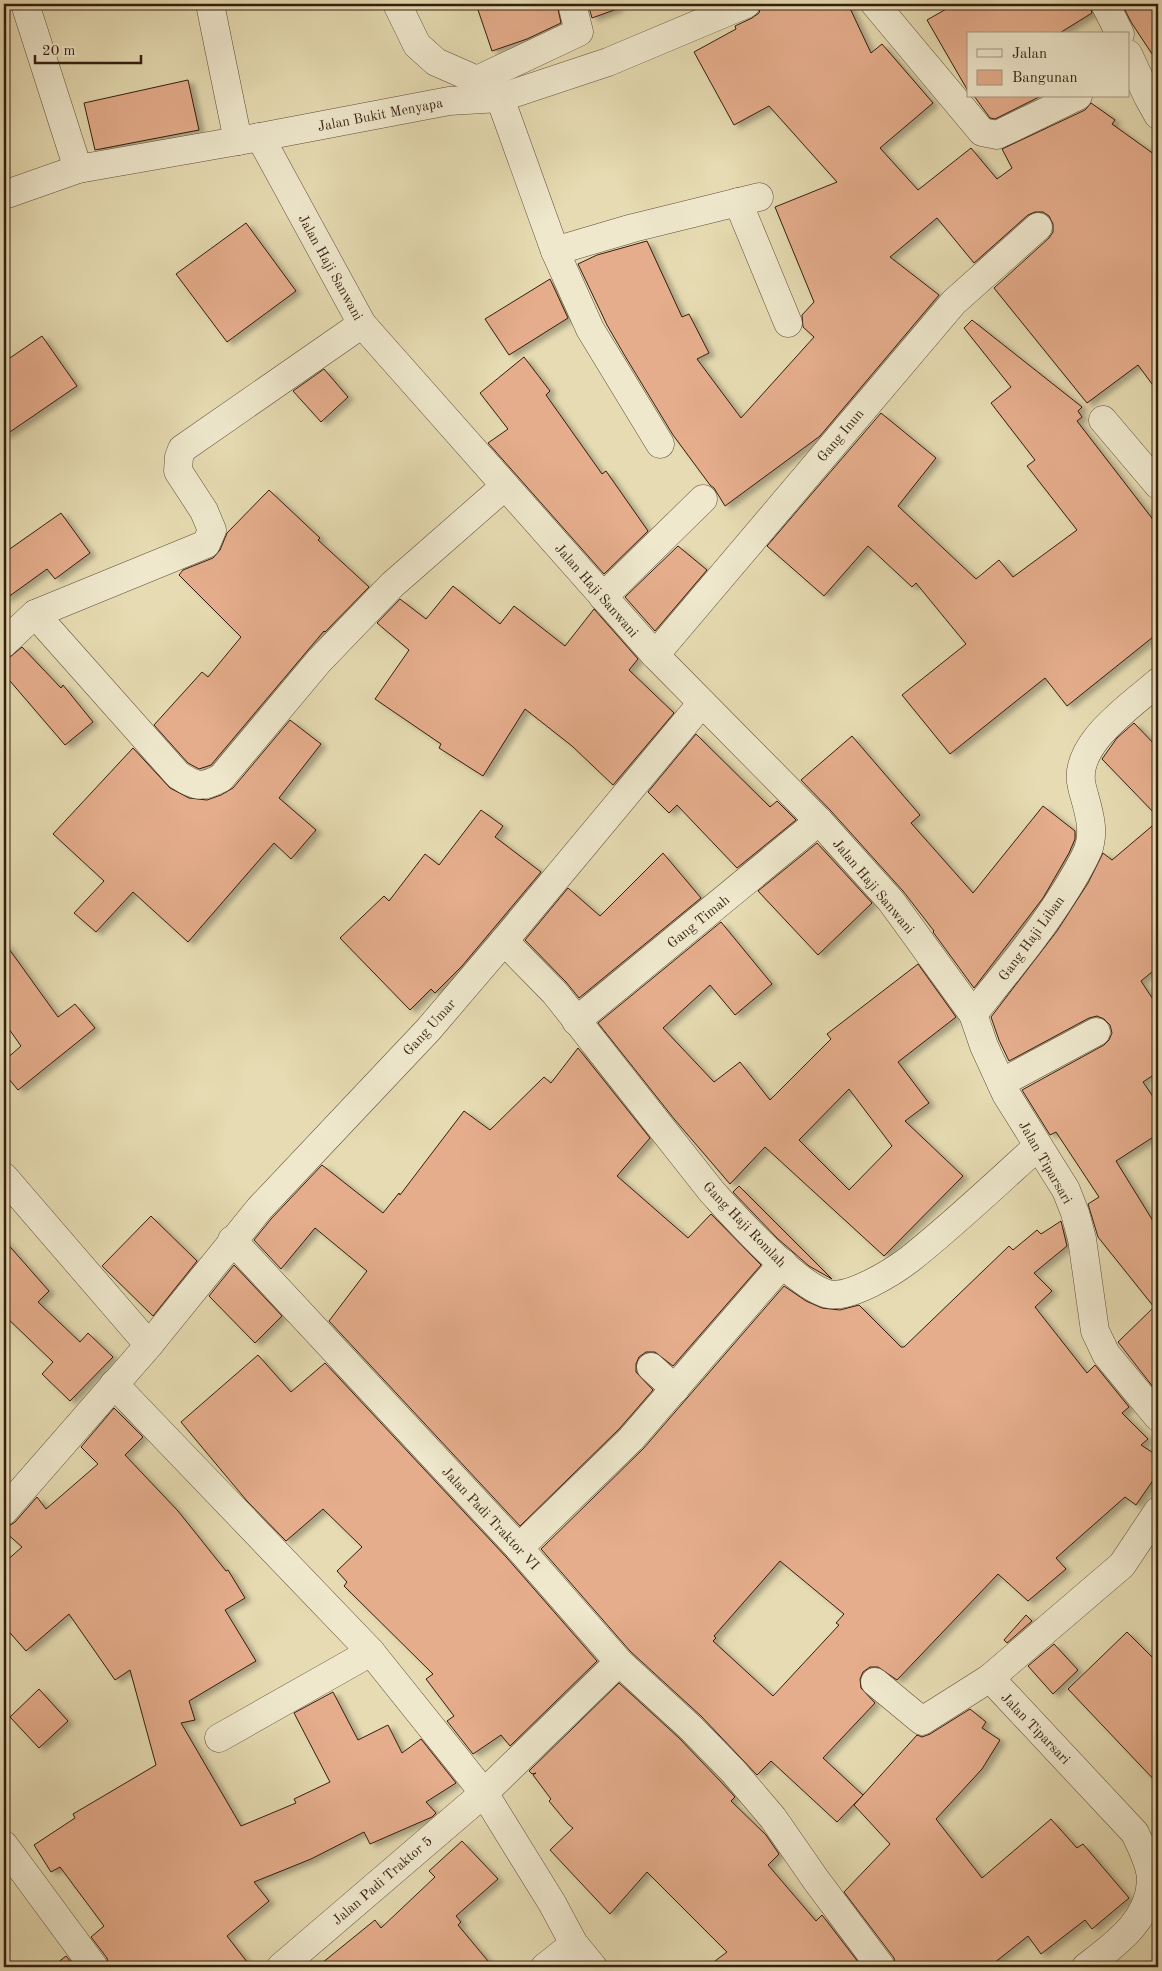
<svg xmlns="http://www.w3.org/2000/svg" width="1162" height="1971" viewBox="0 0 1162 1971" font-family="'Old Standard TT',serif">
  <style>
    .building { fill: #e5ad8c; stroke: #341e0f; fill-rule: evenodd; filter: url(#shadow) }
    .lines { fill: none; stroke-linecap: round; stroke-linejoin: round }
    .minor-casing { stroke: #604d38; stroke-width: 29 }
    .minor { stroke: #efe8cd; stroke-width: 28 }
    .labels { text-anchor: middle; stroke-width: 5; stroke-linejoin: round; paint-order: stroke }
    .street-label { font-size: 14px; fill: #341e0f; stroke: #efe8cd }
  </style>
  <defs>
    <filter id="shadow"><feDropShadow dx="5.5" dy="3" stdDeviation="2.5" flood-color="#0004"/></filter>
  </defs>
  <rect width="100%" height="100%" fill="#e6dbb2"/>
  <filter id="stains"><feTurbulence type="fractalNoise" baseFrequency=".004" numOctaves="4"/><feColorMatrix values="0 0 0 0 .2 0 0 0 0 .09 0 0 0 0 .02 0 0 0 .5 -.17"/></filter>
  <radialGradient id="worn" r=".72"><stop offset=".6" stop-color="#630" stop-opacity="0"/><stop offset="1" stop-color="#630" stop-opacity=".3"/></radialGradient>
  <!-- building -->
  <g class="building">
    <path d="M476,4h81l4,19 -34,16 -35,12z"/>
    <path d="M588,4h29v5l-25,9z"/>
    <path d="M761,4h87l23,49 11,-9 51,59 -53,45 38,42 53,-42 26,31 15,-11 -10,-19 83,-39 6,-7 24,17 -3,4 46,33v235l-20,-27 -51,38 -93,-115 55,-50 4,-6v-8l-4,-8 -6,-4h-8l-7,3 -54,48 -37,-45 -47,39 49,38 -119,141 -95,70 -11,-18 -4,-3 -37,-50 -48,-79 -18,-31 -29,-61 19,-9 50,-14 35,76 7,-3 20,39 -12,6 44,59 73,-81 -11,-10 -1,-12 12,-13 -39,-95 62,-25 -68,-76 -35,19 -40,-73 42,-23 -1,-3 17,-8 7,-5z"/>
    <path d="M955,4h134l3,9 -34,21h-90v57l-41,-71z"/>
    <path d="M1122,4h36v59l-27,-41z"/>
    <path d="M188,80l11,50 -104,20 -11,-47z"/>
    <path d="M974,96h67l-46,23 -5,-1z"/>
    <path d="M246,223l50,68 -69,51 -51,-68z"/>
    <path d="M550,279l18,39 -59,37 -24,-36z"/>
    <path d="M972,320l110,87 -4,4 4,6 -5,4 81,105v107l-91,73 -22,-28 -95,76 -48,-59 64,-51 -50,-61 -4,4 -44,-41 -44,50 -57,-50 114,-133 55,45 -38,48 78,73 23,-19 14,17 64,-47 -50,-64 8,-6 -44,-57 20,-16 -47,-59z"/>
    <path d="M42,336l35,50 -73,50v-74z"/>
    <path d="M524,357l26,34 -4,4 56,79 4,-3 42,60 -44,43 -116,-131 20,-14 -28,-36z"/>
    <path d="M324,369l24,28 -27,25 -28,-31z"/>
    <path d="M269,490l51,48 -2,2 51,47 -44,45 -1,-1 -113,134 -12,4 -11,-6 -34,-38 48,-53 6,5 33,-40 -62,-62 4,-5 30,-12 7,-8 7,-17z"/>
    <path d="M61,513l29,40 -35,26 -8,-10 -43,31v-47z"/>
    <path d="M678,546l29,24 -52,61 -30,-34z"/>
    <path d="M453,586l47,38 14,-18 51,40 29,-37 44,50 -9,11 45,43 -61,72 -41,-39 -47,-37 -42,67 -44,-28 2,-4 -66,-45 34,-49 -32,-27 23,-24 26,20z"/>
    <path d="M22,647l39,41 2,-3 30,37 -28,23 -61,-71v-12z"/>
    <path d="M290,720l31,24 -42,54 37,32 -25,29 -17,-16 -86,99 -55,-50 -37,40 -22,-19 30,-32 -51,-47 80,-86 37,40 19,10 18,2 14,-5 12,-7z"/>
    <path d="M1134,723l24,25v69l-56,-58 15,-21z"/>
    <path d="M696,734l74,73 7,-6 19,19 -59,48 -60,-63 -8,8 -21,-21z"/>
    <path d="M852,736l68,79 -9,8 62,70 70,-87 32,25v8l-6,14 -26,45 -69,90 -41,-56 1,-1 -31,-40 -72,-80 -30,-31z"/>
    <path d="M481,810l22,16 -8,11 46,35 -79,94 -27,27 -4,-4 -21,21 -70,-72 44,-42 5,5 36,-47 14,11z"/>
    <path d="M1158,821v146l-17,14 17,26v65l-15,10 15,22v30l-42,27 42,68v154l-5,4 -35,-45 36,-35 -56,-70 -10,-33 11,-7 -43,-65 -6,3 -28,-45 82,-45 5,-5 3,-7 -2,-8 -6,-6 -7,-3 -8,2 -80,43 -10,-21 -8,-23 66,-86 31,-48 15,-30 9,7z"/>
    <path d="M817,843l55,60 -54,52 -60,-64z"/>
    <path d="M663,853l38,45 -122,100 -13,-16 -41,-42 43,-52 32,28z"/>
    <path d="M721,922l51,62 -37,31 -25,-30 -47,43 51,54 26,-20 30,38 61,-61 -4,-5 91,-70 38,53 -58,45 31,41 -24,18 58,55 -79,80 -119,-109 -35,37 -55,-64 -77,-97zM849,1089l43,57 -43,44 -50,-50z"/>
    <path d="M4,942l54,75 17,-13 20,24 -77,62 -14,-17v-12l17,-15 -17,-24z"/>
    <path d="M578,1048l72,90 -33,38 71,62 23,-24 50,51 -88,101 -18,-14h-9l-7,5 -3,7v8l17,18 -33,38 -100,98 -191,-205 38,-50 -52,-43 -34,41 -27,-29 17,-21 51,-54 61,48 16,-20 1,2 64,-84 26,19 54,-53 7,6z"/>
    <path d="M739,1186l93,93 -23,-13 -32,-28 -44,-46z"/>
    <path d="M151,1216l46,45 -44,55 -51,-50z"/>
    <path d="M1061,1221l6,25 -33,27 18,18 -17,16 52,66 8,-8 34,42 -7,6 26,26 -7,6 17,11v17l-22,32 -11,-8 -69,61 10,11 -38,32 -30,-27 -101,106 -19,-13h-8l-7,5 -3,7 1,9 14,15 -52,55 40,37 -26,27 -66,-61 -14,14 -56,-59 -71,-65 -89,-102 102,-100 141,-163 22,15 16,7 18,2 19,-5 42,42h3l105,-101 4,4 24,-20 4,4zM780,1561l64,53 -8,9 3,2 -66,71 -60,-55 3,-3 -2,-2z"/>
    <path d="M4,1240l45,51 -11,11 42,40 8,-9 25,24 -43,44 -28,-27 11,-12 -49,-47z"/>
    <path d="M234,1265l48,51 -27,27 -46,-47z"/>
    <path d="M258,1355l33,37 34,-29 182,195 90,103 -87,85 -9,-11 -28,19 -26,-33 7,-5 -28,-37 7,-5 -89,-88 3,-4 -10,-11 25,-24 -39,-38 -37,32 -39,-40 -66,-79z"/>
    <path d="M114,1408l29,29 -18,18 53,56 48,60 2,-1 17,28 -20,12 31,51 -67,40 6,19 -14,3 60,103 55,-23 -2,-4 36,-17 -36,-69 39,-21 25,48 30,-15 14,28 19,-14 35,44 -30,19 10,11 -4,4 -62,27 -6,-12 -53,27 -57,23 15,19 -42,35 24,31h-142l-2,-9 -16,-21 13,-11 -44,-59 -9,5 -17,-27 41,-27 -2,-4 83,-49 -26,-95 -15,10 -46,-66 -43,37 -22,-25v-63l18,-16 -18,-16v-5h5l6,-4 22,-25 9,12 52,-45 -17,-17z"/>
    <path d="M1026,1615l6,6 -25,22 -3,-3z"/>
    <path d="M1127,1632l31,31v121l-90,-95z"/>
    <path d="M1054,1644l24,26 -25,24 -25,-28z"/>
    <path d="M619,1683l60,55 42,44 14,15 -4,4 35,34 13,19 -11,11 48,56 6,-6 40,52h-155l20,-15 -80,-80 -37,42 -60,-64 23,-22 -5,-4 -19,-23 2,-2 -18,-24 3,-2 -4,1 -3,-3z"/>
    <path d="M39,1689l29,32 -29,27 -29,-31z"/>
    <path d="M970,1709l16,13 -4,6 18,12 -18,29 -46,50 46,59 69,-59 26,29 6,-4 46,54 -37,31 -7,-9 -44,34 -13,-18 -39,31h-93l-2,-9 -50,-66 46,-48 -36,-39 63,-70 5,2 8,-3z"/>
    <path d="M462,1841l36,38 -42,37 5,6 -3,3 35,42h-176l58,-47 6,8 54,-51 -6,-6z"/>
    <path d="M66,1956l9,11h-23z"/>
  </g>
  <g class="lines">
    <defs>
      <g id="minor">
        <path d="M25,4l53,165"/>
        <path d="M210,4l28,137"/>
        <path d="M397,4l20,41 19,17 41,18 102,-48 -7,-28"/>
        <path d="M875,4l107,128 15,3 81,-39"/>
        <path d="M1105,4l15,30"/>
        <path d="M1128,54l20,43 10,18"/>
        <path d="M500,98l55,153 35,78 70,115"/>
        <path d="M260,137l102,187 293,331 164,166 72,80 82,113 11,32 22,48 60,96 9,23 7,26 13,92 11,23 52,63"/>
        <path d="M4,195l74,-26 182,-32 189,-36 51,-3 108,-36 138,-58"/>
        <path d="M738,202l50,121"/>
        <path d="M555,251l78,-23 126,-31"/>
        <path d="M1103,420l55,65"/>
        <path d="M603,597l100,-98"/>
        <path d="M35,614l143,161c18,12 24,13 43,3l98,-117 73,-76 113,-99"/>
        <path d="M4,643l31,-29 171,-70 6,-14 -8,-19 -26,-40 1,-14 3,-8 180,-125"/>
        <path d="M655,655l299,-353 84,-75"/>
        <path d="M504,941l51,52 157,199c23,25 84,94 116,102 22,5 65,-22 82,-35 44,-35 86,-75 128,-113"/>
        <path d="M973,1014c32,-40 66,-80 93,-124 8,-13 16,-26 22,-40 8,-21 -1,-43 -6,-63 -11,-42 49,-81 76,-105"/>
        <path d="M576,1021l243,-200"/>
        <path d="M1001,1083l95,-51"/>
        <path d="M4,1177l145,168"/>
        <path d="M232,1240l287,308 100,114 -135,131 -203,174"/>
        <path d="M651,1367l24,22"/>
        <path d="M114,1384l257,268 113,141 68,110 22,41 19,23"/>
        <path d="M4,1511l145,-166 110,-136 169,-179 76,-89 198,-238"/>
        <path d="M519,1548l112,-109 152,-176"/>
        <path d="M619,1662l71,65 43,44 40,47 43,62 65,87"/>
        <path d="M875,1682l47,39 68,-43"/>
        <path d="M219,1738l152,-86"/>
        <path d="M4,1845l90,122"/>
        <path d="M545,1967l29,-23"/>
        <path d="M1086,1967c28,-22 64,-46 65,-87 0,-16 -10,-33 -16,-47l-145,-155 132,-113 36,-54"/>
      </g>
    </defs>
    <!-- minor casing -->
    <use href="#minor" class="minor-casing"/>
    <!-- minor -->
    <use href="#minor" class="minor"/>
  </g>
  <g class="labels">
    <!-- street labels -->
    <g class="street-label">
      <text transform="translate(380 114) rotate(-11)" y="5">Jalan Bukit Menyapa</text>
      <text transform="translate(331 267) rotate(61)" y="5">Jalan Haji Sanwani</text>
      <text transform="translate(840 435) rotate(-50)" y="5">Gang Inun</text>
      <text transform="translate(597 590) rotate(49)" y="5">Jalan Haji Sanwani</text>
      <text transform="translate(874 886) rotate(50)" y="5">Jalan Haji Sanwani</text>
      <text transform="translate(698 921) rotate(-39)" y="5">Gang Timah</text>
      <text transform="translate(1031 938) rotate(-54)" y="5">Gang Haji Liban</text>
      <text transform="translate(429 1027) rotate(-48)" y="5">Gang Umar</text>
      <text transform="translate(1046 1162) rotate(60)" y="5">Jalan Tiparsari</text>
      <text transform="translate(745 1224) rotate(46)" y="5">Gang Haji Romlah</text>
      <text transform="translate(491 1518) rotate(47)" y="5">Jalan Padi Traktor VI</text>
      <text transform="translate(1036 1728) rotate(46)" y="5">Jalan Tiparsari</text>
      <text transform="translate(382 1880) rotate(-41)" y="5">Jalan Padi Traktor 5</text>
    </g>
  </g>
  <!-- margin -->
  <rect width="1162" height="1971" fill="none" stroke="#e6dbb2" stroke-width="20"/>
  <rect x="5" y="5" width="1152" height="1961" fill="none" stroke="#341e0f" stroke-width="2.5"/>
  <rect x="10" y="10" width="1142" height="1951" fill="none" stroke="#341e0f"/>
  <!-- legend -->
  <rect x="967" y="32" width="162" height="65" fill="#efe8cd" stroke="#a49781"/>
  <rect x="977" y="49" width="25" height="8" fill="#efe8cd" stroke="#a49781"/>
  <text x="1012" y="58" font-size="15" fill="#341e0f">Jalan</text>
  <rect x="977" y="70" width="25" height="15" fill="#e5ad8c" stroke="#a49781"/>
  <text x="1012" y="82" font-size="15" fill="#341e0f">Bangunan</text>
  <!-- scale -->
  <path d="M35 55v8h106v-8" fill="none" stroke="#341e0f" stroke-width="2.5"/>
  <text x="42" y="55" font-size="15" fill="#341e0f" stroke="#efe8cd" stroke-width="4" paint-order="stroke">20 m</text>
  <rect width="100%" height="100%" filter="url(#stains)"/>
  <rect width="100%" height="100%" fill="url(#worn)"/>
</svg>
